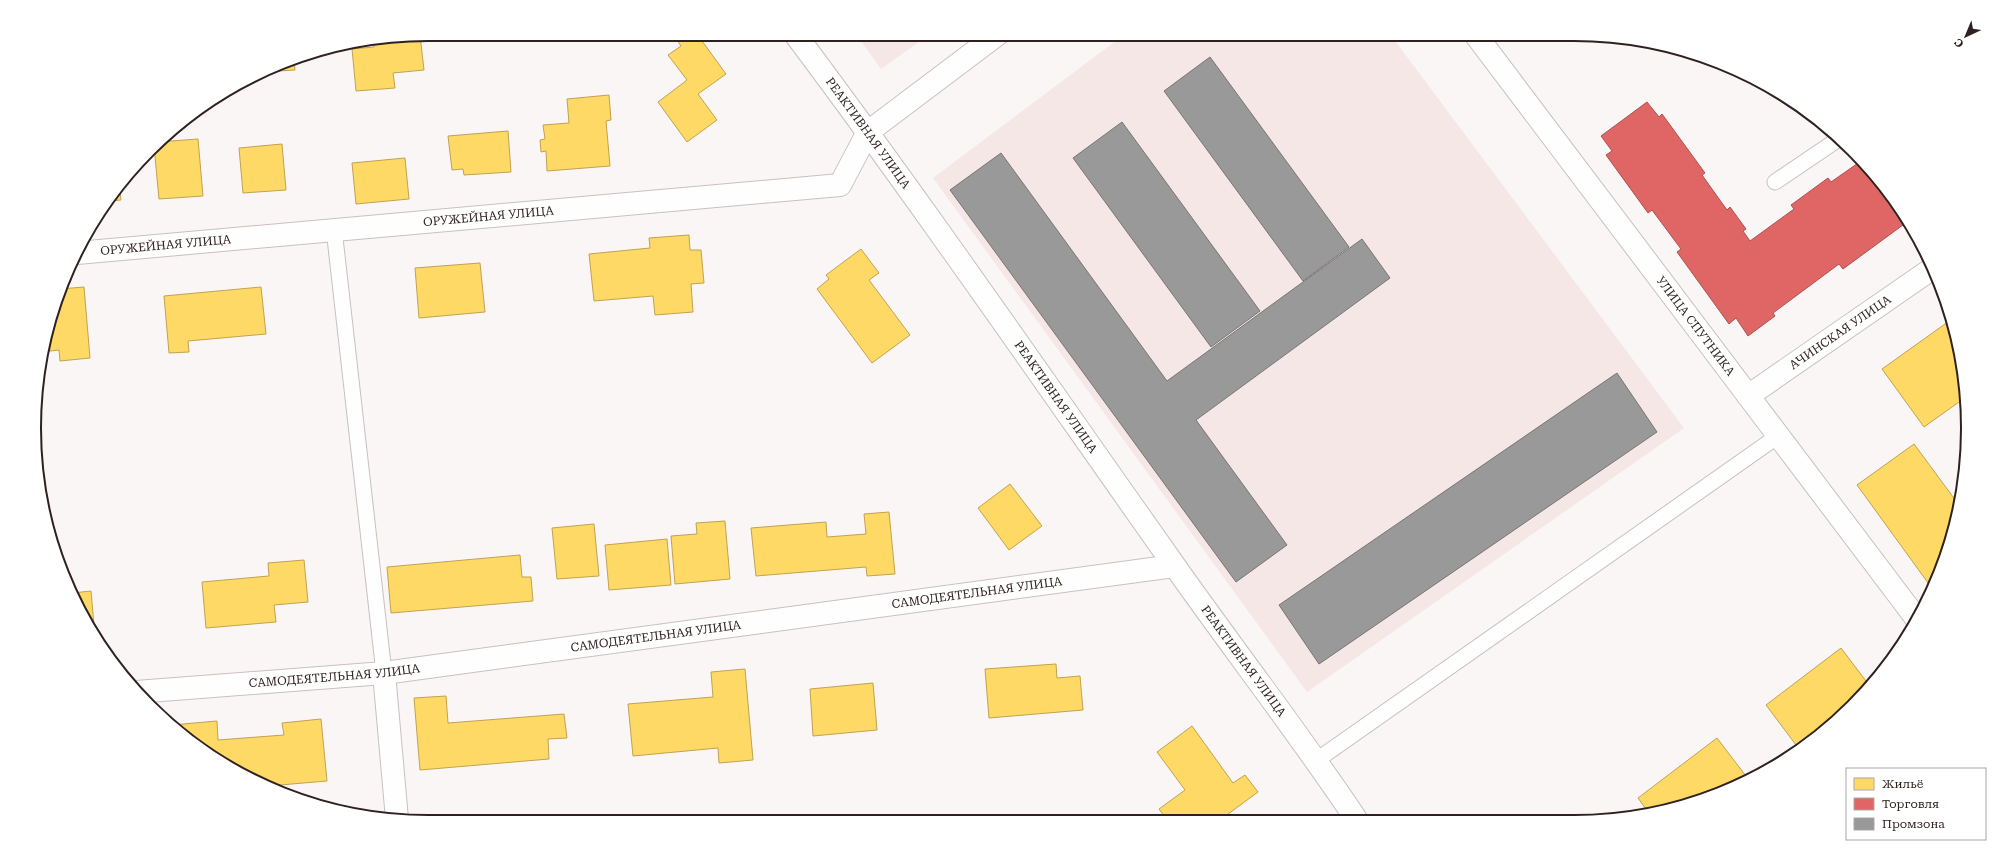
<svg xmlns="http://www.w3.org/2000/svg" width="2002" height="856" viewBox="0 0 2002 856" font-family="'Roboto Serif',serif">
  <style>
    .built { fill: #f4e7e6 }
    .homes { fill: #ffd966; stroke: #c0a251 }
    .shops { fill: #e06666; stroke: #ab5151 }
    .industry { fill: #999; stroke: #797574 }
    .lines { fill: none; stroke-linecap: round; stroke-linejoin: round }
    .lane-casing { stroke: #c9c0bf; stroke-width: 17 }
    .street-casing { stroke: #c9c0bf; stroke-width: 24 }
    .lane { stroke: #fefefe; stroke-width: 15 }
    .street { stroke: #fefefe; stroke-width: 22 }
    .labels { text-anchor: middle; stroke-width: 4; stroke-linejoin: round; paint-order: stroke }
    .street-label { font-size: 12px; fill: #2e211f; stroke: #fff }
    .rim { fill: none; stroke: #2e211f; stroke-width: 2 }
  </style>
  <rect width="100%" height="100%" fill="#fbf6f6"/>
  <!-- built -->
  <g class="built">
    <path d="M856,34h74l-49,35z"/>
    <path d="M1125,34h265l294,394 -377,264 -374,-514z"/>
  </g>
  <!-- homes -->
  <g class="homes">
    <path d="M673,34h24l29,40 -28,20 19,26 -30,22 -29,-40 29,-22 -19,-25 13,-9z"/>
    <path d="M420,35l4,35 -31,3 2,15 -39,3 -4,-42 22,-2v-8z"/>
    <path d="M294,58l1,12 -32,2z"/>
    <path d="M609,95l2,25 -5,1 4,45 -63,5 -1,-20 -5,1 -1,-12 5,-1 -2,-14 26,-2 -2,-24z"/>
    <path d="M508,131l3,41 -47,3 -1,-6 -11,1 -4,-34z"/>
    <path d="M198,139l5,57 -44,3 -5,-53 4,-4z"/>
    <path d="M282,144l4,46 -43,3 -4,-45z"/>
    <path d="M405,158l4,41 -53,5 -4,-41z"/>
    <path d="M119,186l2,14 -12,1z"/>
    <path d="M689,235l1,15h11l3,33 -13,1 2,28 -38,3 -2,-19 -59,5 -5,-47 61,-6 -1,-10z"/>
    <path d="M861,249l18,24 -10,7 41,55 -38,28 -55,-74 12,-10 -3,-4z"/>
    <path d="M480,263l5,49 -66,6 -4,-50z"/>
    <path d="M84,287l6,71 -30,3 -1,-11 -17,2 13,-51 5,-12z"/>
    <path d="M261,287l5,47 -78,7 1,11 -20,1 -5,-57z"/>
    <path d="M1952,319l14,78 -42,30 -42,-58z"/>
    <path d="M1914,444l45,61 -12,50 -16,32 -74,-102z"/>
    <path d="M1010,484l32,42 -33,24 -31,-42z"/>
    <path d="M889,512l6,62 -28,2 -1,-9 -110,9 -5,-48 75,-6 1,15 39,-3 -2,-20z"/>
    <path d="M725,521l5,58 -55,5 -4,-48 26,-2 -1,-11z"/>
    <path d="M594,524l5,52 -42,3 -5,-51z"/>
    <path d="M667,539l4,46 -62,5 -4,-45z"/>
    <path d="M520,555l2,22h9l2,24 -142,12 -4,-46z"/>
    <path d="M304,560l4,42 -34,3 2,17 -70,6 -4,-46 67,-6 -1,-13z"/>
    <path d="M91,591l4,46 -8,-12 -15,-32z"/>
    <path d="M1841,648l28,37 -35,39 -35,25 -33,-44z"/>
    <path d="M1056,664l1,14 23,-2 3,34 -94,8 -4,-49z"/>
    <path d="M745,669l8,91 -34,3 -1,-15 -85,8 -5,-52 85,-7 -2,-25z"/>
    <path d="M873,683l4,47 -64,6 -3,-47z"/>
    <path d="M446,696l2,27 116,-9 3,24 -19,1 1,20 -129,11 -6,-72z"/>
    <path d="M321,719l6,62 -59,5 -37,-17 -43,-29 -16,-15 45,-4 1,19 66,-5 -2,-12z"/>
    <path d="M1192,726l41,57 12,-8 13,17 -38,28h-53l-8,-11 26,-19 -28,-38z"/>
    <path d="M1717,738l32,42 -24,12 -77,20 -10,-14z"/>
  </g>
  <!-- shops -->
  <path class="shops" d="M1647,102l12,15 3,-3 43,59 -3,2 25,35 3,-3 16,22 -3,2 7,10 44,-32 -3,-4 37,-27 3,4 30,-21 26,27 20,34 -64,47 -4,-5 -66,49 2,3 -27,20 -12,-18 -7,6 -52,-72 4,-3 -29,-39 -4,3 -42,-58 6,-4 -11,-15z"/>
  <!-- industry -->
  <g class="industry">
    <path d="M1210,57l139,190 -46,34 -139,-190z"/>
    <path d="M1122,122l138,189 -49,36 -138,-189z"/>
    <path d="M1001,153l166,228 195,-142 28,39 -194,142 91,125 -51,37 -286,-392z"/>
    <path d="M1617,373l40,59 -338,232 -40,-59z"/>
  </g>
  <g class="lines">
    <defs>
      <g id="lane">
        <path d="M1775,182l65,-44"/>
        <path d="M334,229l50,444"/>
        <path d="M1317,760l461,-324"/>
      </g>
      <g id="street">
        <path id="s1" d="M795,34c128,171 249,347 372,521 62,89 129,174 189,264"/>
        <path id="s2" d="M1475,34l441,584"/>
        <path id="s3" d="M77,253l763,-68 28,-53 130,-98"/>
        <path id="s4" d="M1748,396l185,-128"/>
        <path d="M384,673l13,146"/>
        <path id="s5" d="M136,692l248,-19 790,-107"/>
      </g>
    </defs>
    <!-- lane casing -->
    <use href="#lane" class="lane-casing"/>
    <!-- street casing -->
    <use href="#street" class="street-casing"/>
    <!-- lane -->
    <use href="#lane" class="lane"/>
    <!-- street -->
    <use href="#street" class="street"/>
  </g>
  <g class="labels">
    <!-- street labels -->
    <g class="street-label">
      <text dy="4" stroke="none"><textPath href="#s1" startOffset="123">РЕАКТИВНАЯ УЛИЦА</textPath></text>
      <text dy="4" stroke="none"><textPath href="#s3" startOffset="413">ОРУЖЕЙНАЯ УЛИЦА</textPath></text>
      <text dy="4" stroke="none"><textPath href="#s3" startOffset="89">ОРУЖЕЙНАЯ УЛИЦА</textPath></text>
      <text dy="4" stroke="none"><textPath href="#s2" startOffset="366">УЛИЦА СПУТНИКА</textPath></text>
      <text dy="4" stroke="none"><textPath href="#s4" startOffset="112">АЧИНСКАЯ УЛИЦА</textPath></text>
      <text dy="4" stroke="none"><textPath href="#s1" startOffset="447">РЕАКТИВНАЯ УЛИЦА</textPath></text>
      <text dy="4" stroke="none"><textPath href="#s5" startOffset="847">САМОДЕЯТЕЛЬНАЯ УЛИЦА</textPath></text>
      <text dy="4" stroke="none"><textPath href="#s5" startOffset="523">САМОДЕЯТЕЛЬНАЯ УЛИЦА</textPath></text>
      <text dy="4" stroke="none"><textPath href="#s1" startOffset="771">РЕАКТИВНАЯ УЛИЦА</textPath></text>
      <text dy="4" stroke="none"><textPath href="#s5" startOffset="199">САМОДЕЯТЕЛЬНАЯ УЛИЦА</textPath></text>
    </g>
  </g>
  <!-- crop -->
  <path d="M0 0H2002V856H0ZM428 41H1574A387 387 0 0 1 1961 428V428A387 387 0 0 1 1574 815H428A387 387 0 0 1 41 428V428A387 387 0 0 1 428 41Z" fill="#fff" fill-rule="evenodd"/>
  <path class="rim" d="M428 41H1574A387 387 0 0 1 1961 428V428A387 387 0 0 1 1574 815H428A387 387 0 0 1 41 428V428A387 387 0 0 1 428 41Z"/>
  <!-- legend -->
  <rect x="1846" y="768" width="140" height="72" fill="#ffffff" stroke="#aba6a5"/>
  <rect x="1854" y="778" width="20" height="12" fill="#ffd966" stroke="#aba6a5"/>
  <text x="1882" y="788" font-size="12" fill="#2e211f">Жильё</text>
  <rect x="1854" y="798" width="20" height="12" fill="#e06666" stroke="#aba6a5"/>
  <text x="1882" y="808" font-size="12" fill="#2e211f">Торговля</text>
  <rect x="1854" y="818" width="20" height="12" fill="#999999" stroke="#aba6a5"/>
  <text x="1882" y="828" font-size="12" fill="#2e211f">Промзона</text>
  <!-- north arrow -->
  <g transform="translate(1966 36) rotate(224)" stroke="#ffffff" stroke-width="3" paint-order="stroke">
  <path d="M0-3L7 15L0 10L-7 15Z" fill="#2e211f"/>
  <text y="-6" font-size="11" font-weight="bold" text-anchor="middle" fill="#2e211f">С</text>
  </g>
</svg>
